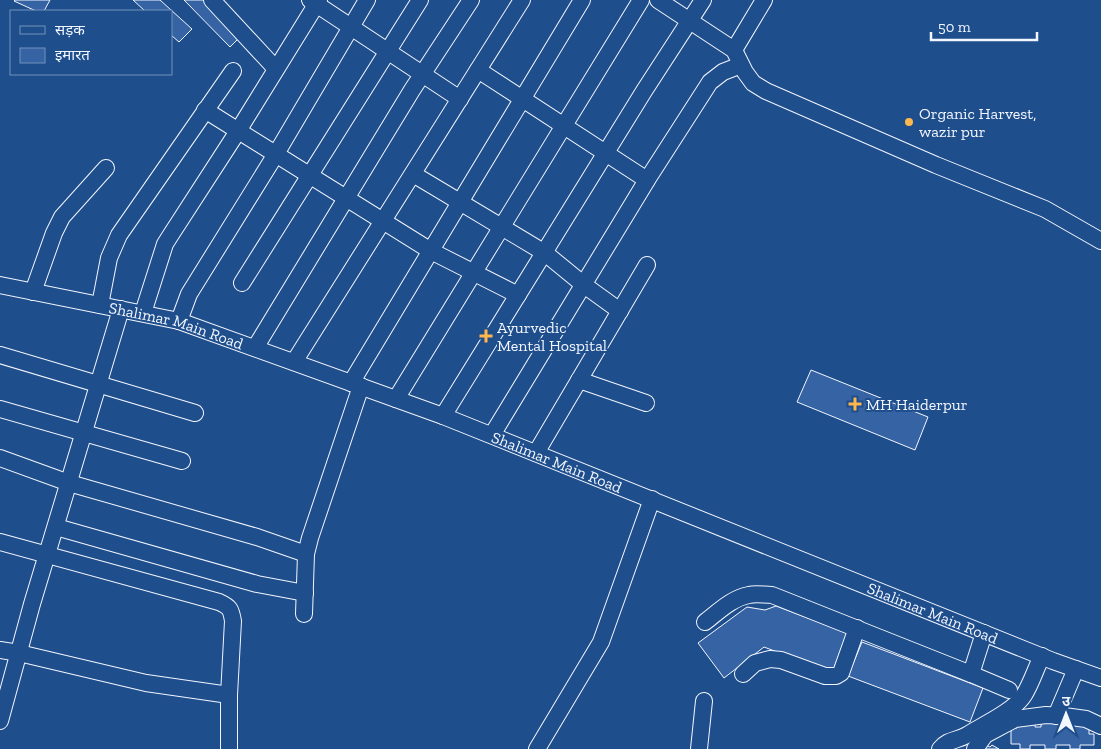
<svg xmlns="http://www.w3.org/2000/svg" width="1101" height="749" viewBox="0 0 1101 749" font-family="'Zilla Slab','Noto Sans Devanagari',serif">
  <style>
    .building { fill: #3563a3; stroke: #f2f6ff }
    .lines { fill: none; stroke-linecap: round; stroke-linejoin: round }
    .minor-casing { stroke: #f2f6ff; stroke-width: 18 }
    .minor { stroke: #1f4e8c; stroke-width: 16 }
    .poi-dot { fill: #ffb74d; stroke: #1f4e8c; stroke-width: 2 }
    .labels { text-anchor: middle; stroke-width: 4; stroke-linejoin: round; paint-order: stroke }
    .poi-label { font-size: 16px; fill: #f2f6ff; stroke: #1f4e8c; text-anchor: start }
    .street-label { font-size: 16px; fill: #f2f6ff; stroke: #1f4e8c }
  </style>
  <rect width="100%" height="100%" fill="#1f4e8c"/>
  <!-- building -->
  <g class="building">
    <path d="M15,0h35l-6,11h-8l-22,-10z"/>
    <path d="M133,0h27l32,29 -13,13 -8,-7v-24h-26z"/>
    <path d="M184,0h21l36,36 -11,11z"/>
    <path d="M811,370l117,47 -13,33 -118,-48z"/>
    <path d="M776,606l71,27 -15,40 -68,-26 -40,31 -26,-35 49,-36 18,3z"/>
    <path d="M862,642l121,46 -13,34 -122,-46z"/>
    <path d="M1017,721h18v6h6v-6h19l-1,7h5l1,-7 24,6v7h5v11h-14v4h-10v-4h-14v4h-11v-4h-15v4h-10v-5h-9v-16h6z"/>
    <path d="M984,744l6,3 2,-2 7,4h-18z"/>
  </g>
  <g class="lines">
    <defs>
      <g id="minor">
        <path d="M212,0l64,69"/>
        <path d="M310,0l150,99"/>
        <path d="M658,0l76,50 11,22 8,11 13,8 170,74 109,44 56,32"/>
        <path d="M734,50l30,-50"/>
        <path d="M478,70l169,110"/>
        <path d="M205,110l226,141 87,44"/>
        <path d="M413,174l132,79 39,32 36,26"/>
        <path d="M242,283l178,-283"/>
        <path id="s1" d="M0,285l179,36 264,95 610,245 48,17"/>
        <path d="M33,292l21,-59 8,-16 44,-49"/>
        <path d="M100,305l9,-47 10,-23 114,-164"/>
        <path d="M143,313l22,-69 7,-11 66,-102 81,-131"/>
        <path d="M179,321l10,-27 87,-140 91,-154"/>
        <path d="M255,348l157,-258 59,-90"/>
        <path d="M0,355l195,58"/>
        <path d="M294,362l228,-362"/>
        <path d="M579,380l67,23"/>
        <path d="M351,383l231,-383"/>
        <path d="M396,399l245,-399"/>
        <path d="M0,409l182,52"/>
        <path d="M443,416l201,-325 59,-91"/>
        <path d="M492,435l155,-255 63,-98 13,-10 18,-7"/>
        <path d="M536,453l111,-188"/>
        <path d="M0,458l69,25 188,54 49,17"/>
        <path d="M56,527l201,57 48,9"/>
        <path d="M0,542l219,60c11,5 12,7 14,19l-4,74v54"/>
        <path d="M304,614l2,-60 4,-16 51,-152"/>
        <path d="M705,622c13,-10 27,-24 44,-27 7,-2 15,0 23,0l199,79 13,-41"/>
        <path d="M0,650l19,3 127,30 83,12"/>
        <path d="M743,674l12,-11 15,-4 11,1 44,16h11l5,-3 16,-45"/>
        <path d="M971,674l38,16"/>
        <path d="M1056,716l20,-47"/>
        <path d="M0,721l32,-117 89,-295"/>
        <path d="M537,749l64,-107 51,-143"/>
        <path d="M699,749l5,-48"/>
        <path d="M940,749c8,-10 17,-8 27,-14 16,-10 47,-24 57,-40 7,-11 12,-27 18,-39"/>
        <path d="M975,749l10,-14 30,-16 31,-4 18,1 22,3 15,7"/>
      </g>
    </defs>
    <!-- minor casing -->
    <use href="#minor" class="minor-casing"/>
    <!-- minor -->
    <use href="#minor" class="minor"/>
  </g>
  <!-- markers -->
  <g class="poi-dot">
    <circle cx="909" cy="122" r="5"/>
    <path d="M483.5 328.5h5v5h5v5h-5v5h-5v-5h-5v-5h5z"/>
    <path d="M852.5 396.5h5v5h5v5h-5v5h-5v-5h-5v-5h5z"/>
  </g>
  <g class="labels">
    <!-- poi labels -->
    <g class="poi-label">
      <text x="919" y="119">Organic Harvest,<tspan x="919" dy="18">wazir pur</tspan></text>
      <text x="497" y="333">Ayurvedic<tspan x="497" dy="18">Mental Hospital</tspan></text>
      <text x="866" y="410">MH Haiderpur</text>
    </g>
    <!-- street labels -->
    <g class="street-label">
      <text dy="6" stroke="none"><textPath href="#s1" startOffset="181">Shalimar Main Road</textPath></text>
      <text dy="6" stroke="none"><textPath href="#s1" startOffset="586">Shalimar Main Road</textPath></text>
      <text dy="6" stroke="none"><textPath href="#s1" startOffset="991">Shalimar Main Road</textPath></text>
    </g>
  </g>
  <!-- legend -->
  <rect x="10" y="10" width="162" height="65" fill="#1f4e8c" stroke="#7391ba"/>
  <rect x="20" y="26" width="25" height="8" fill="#1f4e8c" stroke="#7391ba"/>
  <text x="55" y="35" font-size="15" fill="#f2f6ff">सड़क</text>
  <rect x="20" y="48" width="25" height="15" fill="#3563a3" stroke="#7391ba"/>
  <text x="55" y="60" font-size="15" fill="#f2f6ff">इमारत</text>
  <!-- north arrow -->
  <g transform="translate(1066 714)" stroke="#1f4e8c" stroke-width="4" paint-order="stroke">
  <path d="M0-4L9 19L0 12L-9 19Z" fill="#f2f6ff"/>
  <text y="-8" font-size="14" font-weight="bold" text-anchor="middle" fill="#f2f6ff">उ</text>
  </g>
  <!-- scale -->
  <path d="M931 32v8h106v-8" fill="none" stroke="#f2f6ff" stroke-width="2.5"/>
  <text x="938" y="32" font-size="15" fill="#f2f6ff" stroke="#1f4e8c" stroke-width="4" paint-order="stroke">50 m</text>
</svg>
